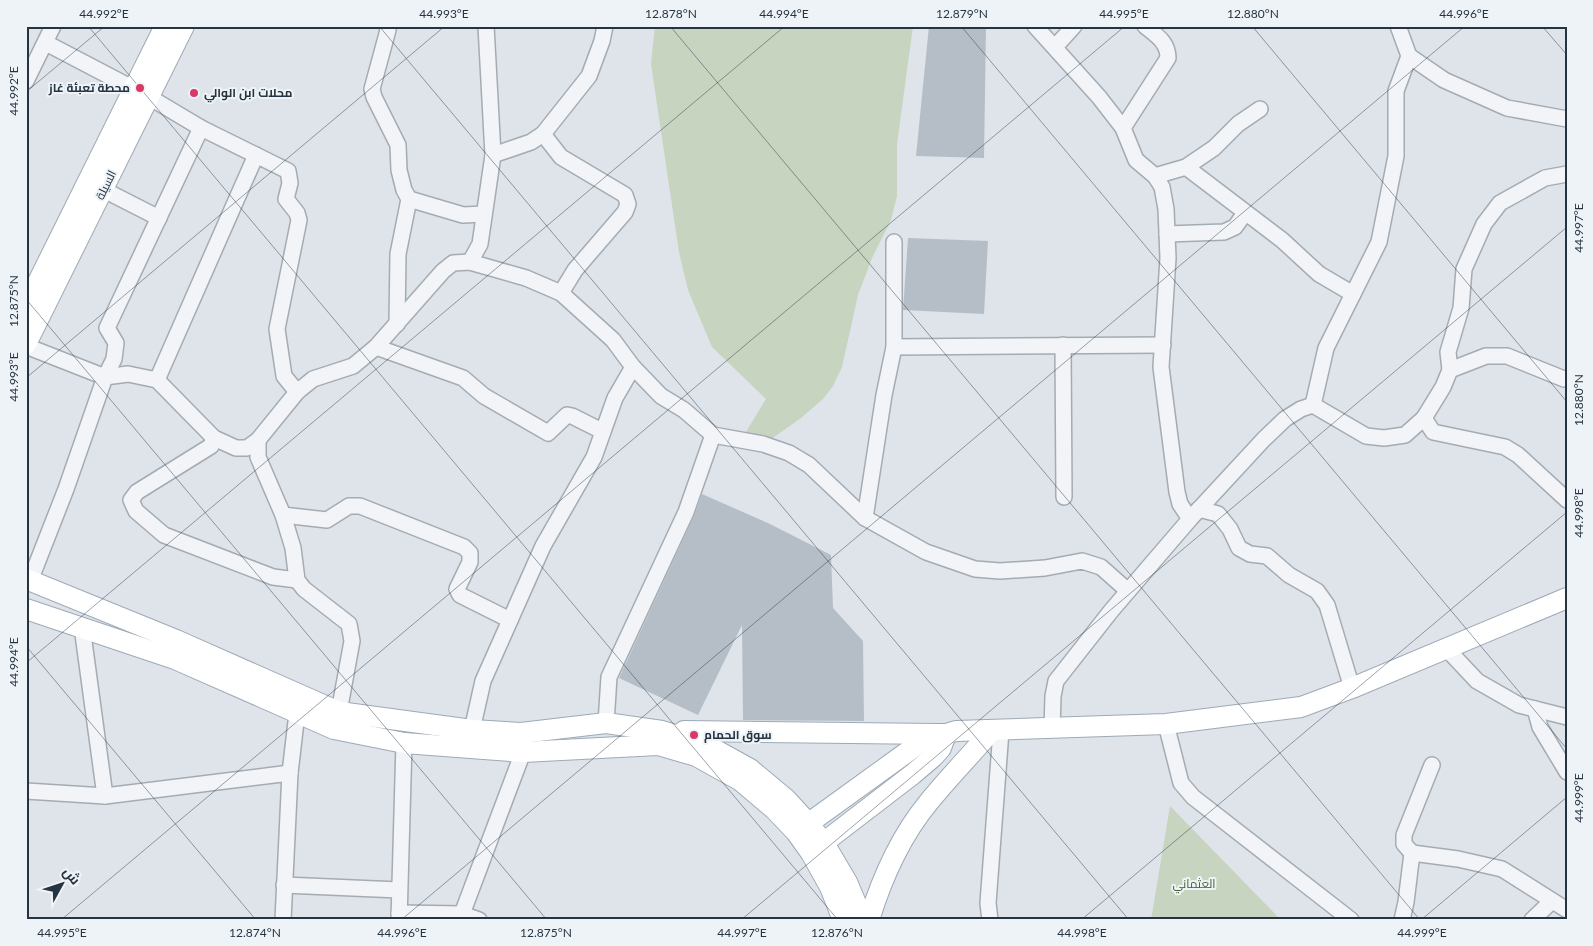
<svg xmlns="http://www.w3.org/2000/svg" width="1593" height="946" viewBox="0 0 1593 946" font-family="Lato,Cairo,sans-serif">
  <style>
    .green { fill: #c7d4bf }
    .building { fill: #b5bec7 }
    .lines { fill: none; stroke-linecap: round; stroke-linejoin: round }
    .minor-casing { stroke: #a3acb4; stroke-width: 18 }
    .major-casing { stroke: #9daab6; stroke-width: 22 }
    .minor { stroke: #f2f4f7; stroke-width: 15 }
    .major { stroke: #fff; stroke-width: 20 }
    .ticks { fill: none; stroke: #263442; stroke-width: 1; stroke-opacity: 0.45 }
    .poi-dot { fill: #d93965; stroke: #eef3f7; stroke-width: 2 }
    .labels { text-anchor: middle; stroke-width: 4; stroke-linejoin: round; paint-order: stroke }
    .poi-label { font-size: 12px; font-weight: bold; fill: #263442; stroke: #eef3f7; text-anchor: start }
    .street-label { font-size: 12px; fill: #263442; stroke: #eef3f7 }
    .park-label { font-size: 12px; fill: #405e32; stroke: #eef3f7 }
    .neatline { fill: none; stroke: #263442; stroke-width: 2 }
    .ticks-label { font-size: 12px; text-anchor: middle; fill: #263442 }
  </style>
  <rect width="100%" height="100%" fill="#dee4e9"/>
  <!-- green -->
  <g class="green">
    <path d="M655,26h258l-16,118v52l-6,24 -19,38 -14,37 -16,72 -9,19 -10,13 -22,19 -34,24 -26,-2 25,-41 -54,-52 -24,-57 -9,-38 -28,-188z"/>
    <path d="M1170,806l111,114h-130z"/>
  </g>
  <!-- building -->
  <g class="building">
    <path d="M929,26h57l-2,132 -68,-2z"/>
    <path d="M908,238l80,3 -4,73 -81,-4z"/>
    <path d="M702,494l68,30 61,31 2,53 30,33 1,80 -121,-1 -1,-95 -44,90 -79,-37 75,-162z"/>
  </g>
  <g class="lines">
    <defs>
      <g id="minor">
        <path d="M387,26l1,4 -16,59 2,8 24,48 1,25 5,20 5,9 -11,55 -1,70"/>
        <path d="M1035,26l64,71 24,31 13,32 19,16 7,11 4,22 2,49 -7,109 16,125 3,12 10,15"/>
        <path d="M46,43l88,46"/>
        <path d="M1055,47l19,-21"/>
        <path d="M1409,56l35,24 63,28 60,11"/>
        <path d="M26,81l27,-55"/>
        <path d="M149,97l52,31 87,43 2,12 -4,16 11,14 2,7 -22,109 7,47 13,16"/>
        <path d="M1123,128l45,-70c0,-16 -12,-23 -23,-32"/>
        <path d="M543,134l18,23 64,38 3,9 -3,8 -50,58 -14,23"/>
        <path d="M493,155l38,-13 12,-8 46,-58 13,-35 3,-15"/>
        <path d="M1186,167l96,73 37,34 34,20"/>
        <path d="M1155,176l31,-9 28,-19 24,-24 22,-15"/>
        <path d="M104,190l55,28"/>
        <path d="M409,199l54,16 21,-1"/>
        <path d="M1167,234l57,-2 11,-5 10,-14"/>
        <path d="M470,262l10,-18 13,-89 -7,-129"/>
        <path d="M1063,345l1,152"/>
        <path d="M26,346l79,31 23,-3 29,6 57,58 22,10h11l11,-8 39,-48 16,-13 40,-13 23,-19 67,-76 10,-8 17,-1 56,16 35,15 52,47 20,27 28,29 23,14 29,25 50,9 26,9 20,12 56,53 61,34 49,17 25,2 45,-3 37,-7 19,6 27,24"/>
        <path d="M376,347l87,31 21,18 64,37 19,-18 5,1 30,15"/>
        <path d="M894,347l269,-2"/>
        <path d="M1450,370l36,-14h21l57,23 3,-1"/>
        <path d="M157,380l99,-225"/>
        <path d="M1313,405l13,-57 53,-106 17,-86v-65l13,-35 -11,-30"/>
        <path d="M1424,418l9,14 72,15 13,8 49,45"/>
        <path d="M214,438l-3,8 -74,46 -6,8 5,11 28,24 109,42 24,3"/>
        <path d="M258,440v17l25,58 10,33 4,32 7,9 45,35 3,17 -13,71"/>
        <path d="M1199,509l19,5 12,15 9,19 11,6 17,2 22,19 28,16 10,14 25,83"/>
        <path d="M283,515l44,5 22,-14h11l104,41 6,6v9l-13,27 3,6 50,25"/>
        <path d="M865,518l19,-123 10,-48v-105"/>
        <path d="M30,581l36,-92 39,-112 9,-18 2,-16 -9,-15 94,-200"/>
        <path d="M82,627l23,169"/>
        <path d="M1446,648l31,33 42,24 48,12"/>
        <path d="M1535,709l5,18 27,45"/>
        <path d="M606,723l3,-46 77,-165 27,-77"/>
        <path d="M1166,724l15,59 12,14 158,123"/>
        <path d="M1052,729l1,-33 3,-15 55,-70 79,-92 74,-80 21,-20 16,-10 12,-4 53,31 18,2 21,-3 19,-17 19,-31 7,-17 -2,-18 13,-44 3,-39 20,-45 16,-21 45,-25 22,-4"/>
        <path d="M472,730l11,-49 60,-135 51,-89 21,-59 18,-31"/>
        <path d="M26,791l79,5 185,-23"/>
        <path d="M1412,853l-8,-9v-9l28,-70"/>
        <path d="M284,885l115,5"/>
        <path d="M399,913l63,1 61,-162"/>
        <path d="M462,914l17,6"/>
        <path d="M283,920l7,-147 7,-60"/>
        <path d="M399,920l5,-177"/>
        <path d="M990,920l-2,-17 13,-172"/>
        <path d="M1402,920l4,-18 6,-49 46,6 44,10 65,41"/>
        <path d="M1532,920l20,-19"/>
      </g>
      <g id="major">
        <path d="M26,306l139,-280"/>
        <path d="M26,344l158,-318"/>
        <path d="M26,579l150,61 163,72 133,18 49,3 85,-10 56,8 41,12 47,26 36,30 22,24 16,20 23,39 16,38"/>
        <path d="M26,609l149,50 159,70 70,14 119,9 135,-7 38,11 45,25 33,28 22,23 15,21 19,34 13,33"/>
        <path d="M684,731l253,3"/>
        <path d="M798,831l119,-86 20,-11h9l10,-3 210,-7 135,-17 51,-19 215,-90"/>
        <path d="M814,850l99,-76 20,-17 8,-9 5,-14"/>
        <path d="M869,920c13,-42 31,-83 59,-117 20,-25 43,-48 64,-73"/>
      </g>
    </defs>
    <!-- minor casing -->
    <use href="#minor" class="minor-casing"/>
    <!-- major casing -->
    <use href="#major" class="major-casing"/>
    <!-- minor -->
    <use href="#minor" class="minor"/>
    <!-- major -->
    <use href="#major" class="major"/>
  </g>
  <!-- ticks -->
  <path class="ticks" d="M88,26l750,894M379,26l750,894M670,26l750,894M961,26l606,723M1252,26l315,376M1542,26l25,29M26,92l79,-66M26,299l521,621M26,378l419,-352M26,646l230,274M26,663l759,-637M61,920l1064,-894M401,920l1064,-894M741,920l826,-693M1081,920l486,-408M1421,920l146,-123"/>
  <!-- markers -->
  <g class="poi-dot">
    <circle cx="140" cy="88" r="5"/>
    <circle cx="194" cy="93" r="5"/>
    <circle cx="694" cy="735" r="5"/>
  </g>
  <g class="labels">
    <!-- poi labels -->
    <g class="poi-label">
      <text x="130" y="92" text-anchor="end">محطة تعبئة غاز</text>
      <text x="204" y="97">محلات ابن الوالي</text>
      <text x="704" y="739">سوق الحمام</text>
    </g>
    <!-- street labels -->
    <g class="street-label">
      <text transform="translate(106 185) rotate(-64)" y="4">السيلة</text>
    </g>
    <!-- park labels -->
    <g class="park-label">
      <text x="1194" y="888">العثماني</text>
    </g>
  </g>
  <!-- border -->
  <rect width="1593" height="946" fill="none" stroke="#eef3f7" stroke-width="55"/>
  <!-- north arrow -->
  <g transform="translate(62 884) rotate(50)" stroke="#eef3f7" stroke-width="4" paint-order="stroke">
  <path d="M0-4L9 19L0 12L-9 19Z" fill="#263442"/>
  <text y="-8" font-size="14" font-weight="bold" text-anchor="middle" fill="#263442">ش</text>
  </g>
  <rect x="28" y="28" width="1538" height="890" class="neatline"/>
  <g class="ticks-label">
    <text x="104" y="18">44.992°E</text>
    <text x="444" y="18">44.993°E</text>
    <text x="671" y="18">12.878°N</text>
    <text x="784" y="18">44.994°E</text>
    <text x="962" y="18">12.879°N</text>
    <text x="1124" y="18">44.995°E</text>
    <text x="1253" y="18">12.880°N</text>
    <text x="1464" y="18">44.996°E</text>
    <text transform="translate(14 91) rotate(-90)" y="4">44.992°E</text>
    <text transform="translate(1579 228) rotate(-90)" y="4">44.997°E</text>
    <text transform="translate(14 301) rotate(-90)" y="4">12.875°N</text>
    <text transform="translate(14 377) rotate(-90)" y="4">44.993°E</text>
    <text transform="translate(1579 400) rotate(-90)" y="4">12.880°N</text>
    <text transform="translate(1579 513) rotate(-90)" y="4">44.998°E</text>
    <text transform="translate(14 662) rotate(-90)" y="4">44.994°E</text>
    <text transform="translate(1579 798) rotate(-90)" y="4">44.999°E</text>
    <text x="62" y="937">44.995°E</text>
    <text x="255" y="937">12.874°N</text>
    <text x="402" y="937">44.996°E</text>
    <text x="546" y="937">12.875°N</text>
    <text x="742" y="937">44.997°E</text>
    <text x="837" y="937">12.876°N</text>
    <text x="1082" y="937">44.998°E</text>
    <text x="1422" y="937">44.999°E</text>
  </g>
</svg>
